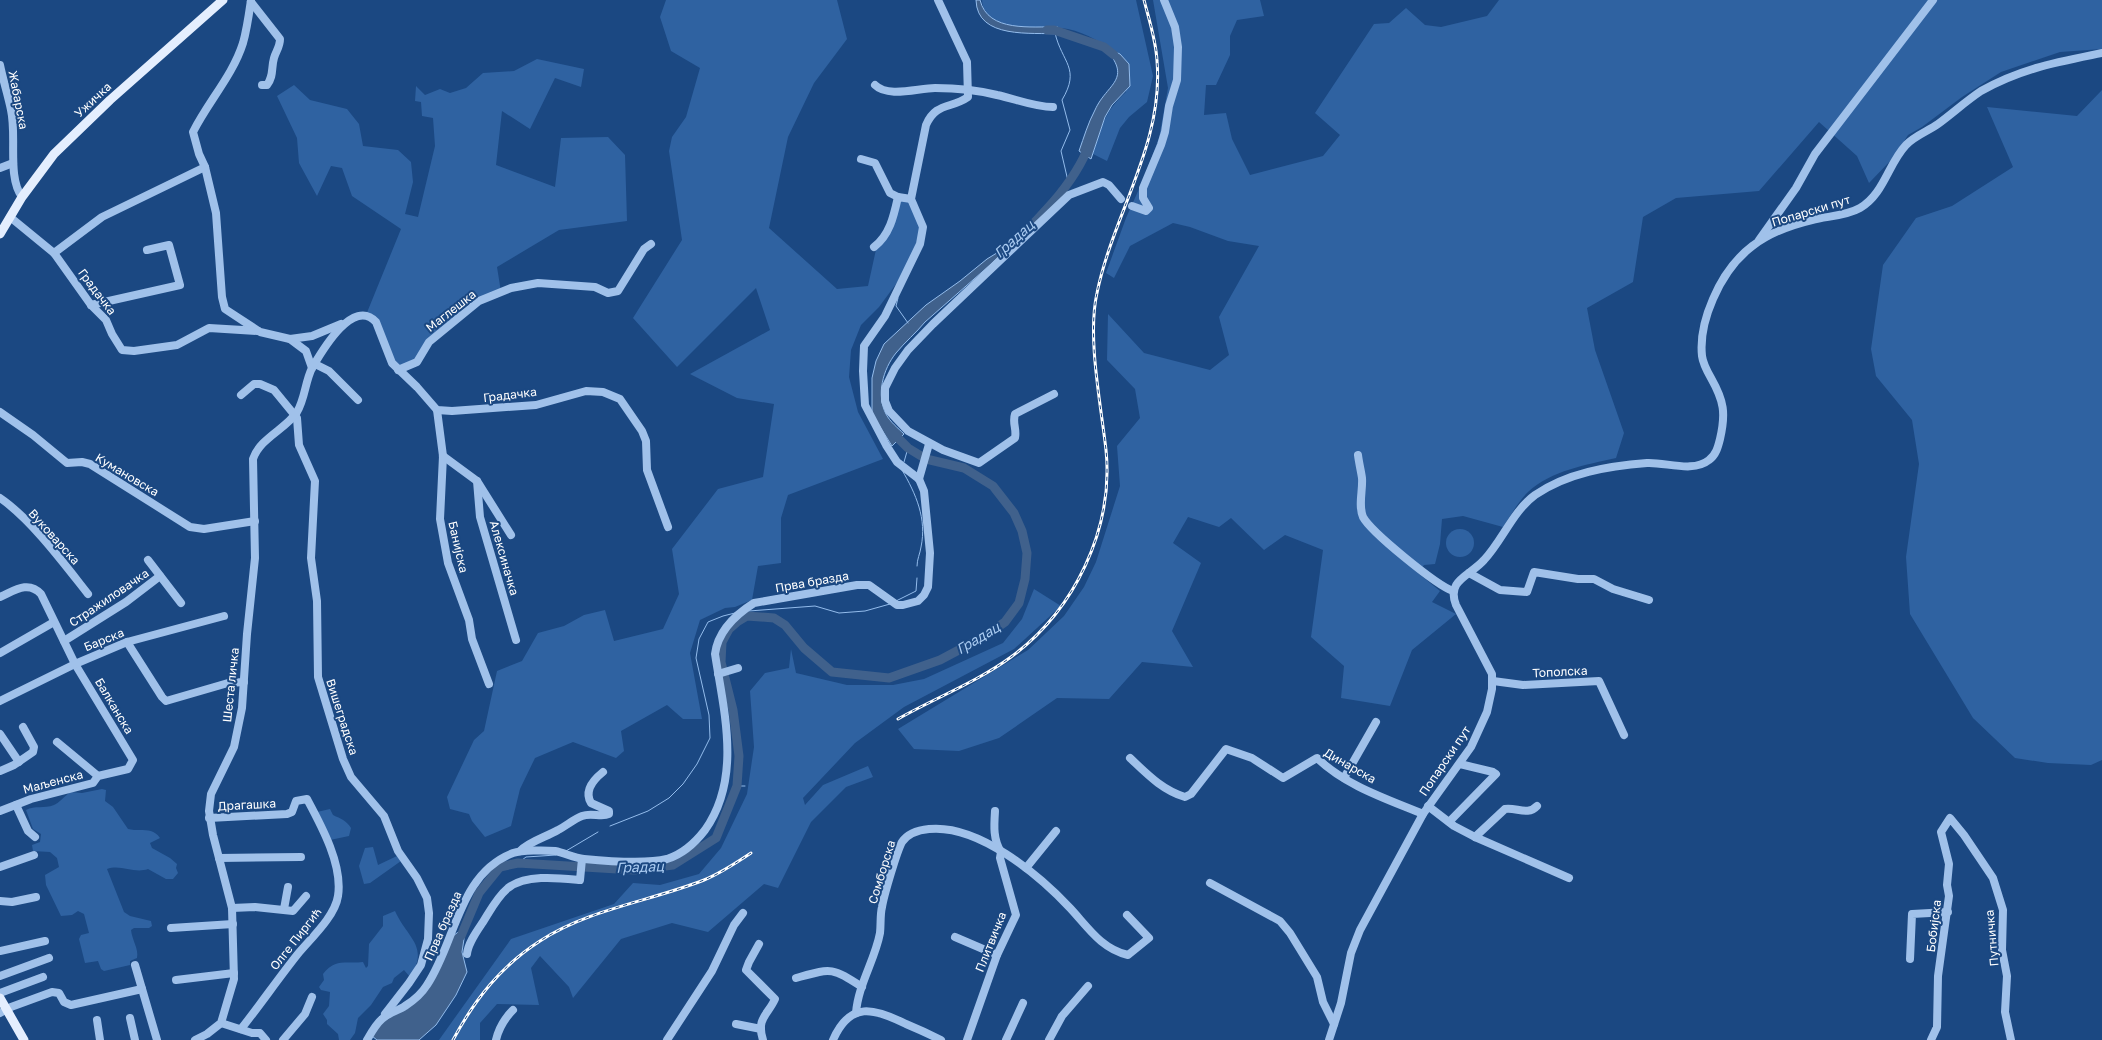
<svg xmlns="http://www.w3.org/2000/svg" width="2102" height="1040" viewBox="0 0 2102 1040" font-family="'Golos Text',sans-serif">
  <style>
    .green { fill: #2f62a1 }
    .water { fill: #40618c; stroke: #93bcec }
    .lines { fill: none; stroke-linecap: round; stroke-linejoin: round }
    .stream { stroke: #93bcec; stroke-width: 1 }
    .river { stroke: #40618c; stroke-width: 9 }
    .minor { stroke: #a0c1ea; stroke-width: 8 }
    .major { stroke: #e4eefe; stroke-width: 9 }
    .rail-casing { stroke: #fff; stroke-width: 3 }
    .rail { stroke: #1b4882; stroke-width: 1; stroke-dasharray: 4; stroke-linecap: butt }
    .labels { text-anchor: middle; stroke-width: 4; stroke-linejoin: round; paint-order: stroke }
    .street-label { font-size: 12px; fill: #fff; stroke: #1b4882 }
    .water-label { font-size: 14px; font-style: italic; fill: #abccf2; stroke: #1b4882 }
  </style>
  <rect width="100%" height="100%" fill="#1b4882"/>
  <!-- green -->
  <g class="green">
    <path d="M666,0h171l10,39 -33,44 -26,54 -19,91 68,61 31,-3 9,-41 9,-9 12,-39 13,2 14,25 -15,41 -31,42 -18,18 -10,25 -2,27 9,35 25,47 -95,36 -7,23v45l-23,3 -6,34 -17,7 -10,1 -25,12 -10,33 12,66h-19l-16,-14 -46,26 3,20 -8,7 -43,-16 -38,16 -15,31 -9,37 -26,11 -13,-16 -3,-7 -19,-5 -3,-12 27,-57 10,-9 13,-60 25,-10 16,-28 26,-7 20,-11 21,-5 9,31 49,-12 16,-35 -7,-45 46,-60 45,-12 11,-73 -37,-6 -47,-24 80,-44 -14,-42 -79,79 -44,-49 49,-78 -13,-89 3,-14 14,-20 14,-49 -29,-17 -11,-34z"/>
    <path d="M982,0h154l17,76 -6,26 -18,15 -9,11 -13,33 -14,-7c9,-28 11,-42 33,-62l-6,-38c-17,-10 -33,-21 -52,-25 -23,-5 -84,7 -86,-29z"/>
    <path d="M1153,0h107l4,16 -27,4 -7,16v19l-14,30h-10l-2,30 22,-2 6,26 18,36 73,-19 17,-21 -25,-22 59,-89 15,-1 17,-15 19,17 16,2 46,-11 12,-16h603v49l-42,3 -59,20 -39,25 -40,30 -14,8 -14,22 -25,26 -12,-27 -38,-34 -60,69 -83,7 -33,19 -10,65 -46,26 8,42 29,83 -8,25c-30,7 -64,12 -88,34 -10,10 -17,23 -25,35l-40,-11 -21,3 -2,25 -5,20 -11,1 -6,8 22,18 -8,11 24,12 -44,36 -22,56 -49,-8 3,-32 -33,-29 12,-87 -38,-15 -21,15 -33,-32 -12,9 -31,-10 -15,26 28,20 -29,68 21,36 -51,-5 -33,37 -52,-1 -58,40 -40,13 -45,-2 -16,-20 130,-79 36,-34 20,-29 12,-25 24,-76 -3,-40 23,-28 -5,-29 -28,-29 1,-46 36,39 66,17 19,-15 -10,-38 40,-71 -31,-5 -38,-14 -17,-4 -43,23 -16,32 -8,-5 20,-55 17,-38 16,-42 9,-50z"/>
    <path d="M537,59l47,10 -3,18 -26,-9 -25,51 -28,-18 -6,54 59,22 6,-49 47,-1 17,18 2,66 -68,9 -62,37 4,25 -22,9 -32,25 -30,36 -19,8 -22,-48 -10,-7 35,-86 -49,-33 -10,-28 -11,-2 -14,30 -18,-33 -2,-25 -20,-42 17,-11 16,15 37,9 12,15 4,22 35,4 13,12 2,20 -8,32 13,3 17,-71 -2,-28 -11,-2 -1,-14 -6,-1 1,-15 9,9 15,-6 10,4 16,-5 17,-15 31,-2z"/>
    <path d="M2102,90v670l-11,5 -43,-2 -33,-5 -42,-40 -63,-104 -4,-57 13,-93 -7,-44 -36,-44 -5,-27 12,-84 33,-47 36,-12 61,-39 -26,-60 90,9z"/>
    <circle cx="1460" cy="543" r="14"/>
    <path d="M1034,589l27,17 -47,43 -110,58 -49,36 -52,55 2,7 18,-20 45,-19 5,11 -27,10 -35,35 -33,66 -14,-4 -56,48 -36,-9 -51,16 -48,59 -4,-11 -29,-31 -9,12 8,37 -42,-1 -17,19v17h-41l72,-101 103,-35 19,-21 27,2 39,-11 22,-26 26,-54 7,-47 -4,-56 15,-18 24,-5 2,-19 5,24 51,12h46l31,-6 79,-36 19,-24z"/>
    <path d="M102,789l4,1 -1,11 8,6 15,22c12,3 24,-3 32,9l-10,5 2,5 18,10 7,6 -1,4 2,5 -5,6h-7l-18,-10c-14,5 -27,-5 -41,0l17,43 6,4 21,5 1,5 -3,2h-15l-3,2c1,10 8,19 6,28l-7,3v4l-26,6 -3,-2 -3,-8 -13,2 -6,-24 2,-4 8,-2 -5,-19 -6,-3 -6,4 -11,1 -15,-31 -1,-10 14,-8 -2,-9 -7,-6 -17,-1 -1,-6 8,-3 1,-8 -8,-5 -7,-19c9,-5 18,-1 28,-5 5,-2 11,-9 16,-13l12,1z"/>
    <path d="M330,809l3,6c8,4 13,5 18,13l-2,8 -19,4 -13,-28z"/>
    <path d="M373,847l5,18 19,-9 4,5 -31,22 -6,1 -5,-18 6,-18z"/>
    <path d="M395,911c12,27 35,35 15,66l-6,-7 -10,8 -2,5 -9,4 -12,18 -13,13 -3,15 -5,7h-11l-1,-6 -11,-10v-4l-4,-6 6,-8 1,-14 -9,-2 -2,-3 5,-7 -1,-6c12,-16 23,-10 40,-12l3,6 2,-2 1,-22 14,-18v-10z"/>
  </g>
  <!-- water -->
  <g class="water">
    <path d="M976,0h4c8,33 52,26 78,27v7c-25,-2 -81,6 -82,-34z"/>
    <path d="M1104,47l16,7 9,10 1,22 -18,19 -7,12 -14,42 -12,-8c5,-14 9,-28 16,-41 12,-27 39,-30 9,-63z"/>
    <path d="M1013,243l-23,22 -65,57c-9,11 -20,20 -29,31 -13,16 -20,42 -10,61 4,8 12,14 18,20l-12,12 -20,-32v-36l4,-17 8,-17 42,-39 34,-24 27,-22z"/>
    <path d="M466,926l-4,26 5,20 -11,23 -20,30 -17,15h-42l-5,-4 10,-14 30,-18 41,-68z"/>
  </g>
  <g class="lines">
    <!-- stream -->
    <g class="stream">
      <path d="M1055,33c7,30 26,35 7,67l8,30 -9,21 7,30"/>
      <path d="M898,298l-2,8 12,17"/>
      <path d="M904,462l4,-14"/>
      <path d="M902,470c14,24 25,49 19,77 -1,7 -4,12 -4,19"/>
      <path d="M896,601l20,-10 1,-13"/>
      <path d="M749,611l66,-5 24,7 26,-2 25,-7"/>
      <path d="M737,786h8"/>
      <path d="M610,826l38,-15 21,-13 14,-14 14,-20 13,-26 -1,-23 -13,-57 3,-19 9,-17 15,-6 12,-3"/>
      <path d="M566,851l32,-19"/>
      <path d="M518,863l8,-6 30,-2"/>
    </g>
    <!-- river -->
    <g class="river">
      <path d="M1047,30h7l50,17 10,8"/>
      <path d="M1004,250c32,-26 71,-67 85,-105"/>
      <path d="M461,936l18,-43 21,-26 18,-4 116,7 39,-5 43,-27 21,-52 2,-30 -6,-46 -12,-48 1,-20 7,-13 8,-7 10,-6 27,2 11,7 19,23 28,24 57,6 51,-18 45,-24 20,-14 14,-19 6,-24 2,-26 -5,-22 -8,-18 -21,-27 -29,-18 -38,-9 -18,-11 -17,-17"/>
    </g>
    <!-- minor -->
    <g class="minor">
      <path d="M251,0c-2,14 -4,29 -8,43 -10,32 -35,59 -50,89l6,22 6,13 11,46 6,84 3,12 35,23 30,7 16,12 6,17"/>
      <path d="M251,2l29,37c0,8 -4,12 -6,19 -3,10 0,18 -7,27h-5"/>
      <path d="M0,65c3,15 8,30 11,45 6,26 -4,67 11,87"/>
      <path d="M875,85c13,13 43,3 60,3 20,0 42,2 62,7 19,4 37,12 56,12"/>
      <path d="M861,159l14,4 15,30 8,4"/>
      <path d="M0,168l13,-5"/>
      <path d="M1132,206l14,5 3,-3 -6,-10v-10l18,-43 4,-13 4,-26 8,-26 1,-33 -3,-20 -11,-27"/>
      <path d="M10,217l44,36 37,52 15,15 6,14 10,16 12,1 43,-6 32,-17 49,3"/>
      <path d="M1759,240l37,-52 19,-34 118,-154"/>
      <path d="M874,247c16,-12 20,-32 24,-50l13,2"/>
      <path d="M54,253l48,-36 103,-50"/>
      <path d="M91,305l89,-20 -11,-40 -22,5"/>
      <path d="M290,339l22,-3 29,-12"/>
      <path d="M315,364l14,7 29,29"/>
      <path d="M398,370l19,-8 12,-20 50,-41 32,-13 27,-5 57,4 13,6 10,-2 26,-42 7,-5"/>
      <path d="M1054,394l-39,20c-3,9 2,15 0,24l-36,25 -36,-13 -35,-19 -19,-20 -4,-10v-13l10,-20 13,-18 25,-26 136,-129 34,-13 6,3 12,14"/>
      <path d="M241,395l13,-11h6l14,6 23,28 2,27 16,36 -4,77 6,43 1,76 25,82 8,18 33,39 14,35 19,27 10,20 2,15 -1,26 -7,26 -12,18 -24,31"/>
      <path d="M437,410l6,46 -3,63 8,44 21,57 3,19 17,45"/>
      <path d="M0,412l33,23 34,28 15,-1 8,2 100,63 14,2 51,-8"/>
      <path d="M1358,455c1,8 3,16 4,23 1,12 -4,27 1,39 8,15 73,68 90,74"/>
      <path d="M443,456l34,25 34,54"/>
      <path d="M919,479l10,-35"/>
      <path d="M477,481l3,36 36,123"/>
      <path d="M0,498c31,21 65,67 88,96"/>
      <path d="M148,560l33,43"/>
      <path d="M1469,573l31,17 27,2 7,-20 44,7h16l19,10 36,11"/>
      <path d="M0,597c14,-6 28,-17 41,-3l34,70 58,96 -5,9 -30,7 -5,7 -62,16 -31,12"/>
      <path d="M64,641l62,-39 34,-26"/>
      <path d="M127,642l35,55 4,4 62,-18 16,-1"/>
      <path d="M0,653l54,-31"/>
      <path d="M718,674l20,-6"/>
      <path d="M1493,681l30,4 76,-4 25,54"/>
      <path d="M0,701l75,-37 52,-22 97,-26"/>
      <path d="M0,734l19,28"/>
      <path d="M57,742l41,34"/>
      <path d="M1130,758c17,16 32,32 55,39l6,-3 35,-45 26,9 31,20 34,-20c29,28 70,41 106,56"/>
      <path d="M0,771l14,-6 19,-13 1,-5 -11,-20"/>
      <path d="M1344,778l32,-56"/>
      <path d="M16,805l12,26 7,6"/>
      <path d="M1428,806l26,20 21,11 94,41"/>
      <path d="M995,811c-1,15 -2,28 6,41"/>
      <path d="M209,818l78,-4 5,-2 4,-11 11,-2c14,26 36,66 31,97 -3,21 -29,44 -41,59 -19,24 -37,50 -56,74"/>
      <path d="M1449,822l47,-48 -3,-2 -33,-8"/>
      <path d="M1475,837l30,-28c11,-2 23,7 32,-3"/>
      <path d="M520,851c10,-10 26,-14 38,-21 8,-4 16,-11 24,-14 10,-4 19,2 27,-2v-3l-18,-8c-7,-12 2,-23 12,-31"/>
      <path d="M219,858l82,-1"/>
      <path d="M0,867l34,-12"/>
      <path d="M1026,868l30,-37"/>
      <path d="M1210,883l70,38 10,12 27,44 6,25 11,22"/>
      <path d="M0,901l12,1 24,-5"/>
      <path d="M232,908l23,-1 38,4 13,-15"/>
      <path d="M284,909l4,-22"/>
      <path d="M171,928l62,-4"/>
      <path d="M955,937l42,18"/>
      <path d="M759,944l-10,18 -3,8 29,29c-7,16 -19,19 -12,41"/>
      <path d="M0,951l45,-10"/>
      <path d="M467,954c1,-11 10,-23 16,-32 7,-11 14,-25 25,-34 18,-14 51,-10 72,-8l2,-21"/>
      <path d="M1910,959l2,-45 36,-2"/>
      <path d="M135,965l22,75"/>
      <path d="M0,976l49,-18"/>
      <path d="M796,978c36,-10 35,-11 66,9"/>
      <path d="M176,980l58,-7"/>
      <path d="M0,993l43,-16"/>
      <path d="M0,1013l11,-6 41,-15 7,1 5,9 7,3 71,-16"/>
      <path d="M856,1013c2,-28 19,-53 24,-80 1,-9 0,-18 2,-26 2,-12 15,-56 20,-65 6,-9 17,-12 27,-13 49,-5 109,45 141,79 17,18 31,41 58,47l21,-17 -22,-23"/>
      <path d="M130,1018l5,22"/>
      <path d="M97,1020l3,20"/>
      <path d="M221,1023l31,10h8l6,7"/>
      <path d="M736,1024l25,5"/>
      <path d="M195,1040l12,-6 14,-11 13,-44 -2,-71 -19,-73 -4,-24 2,-17 23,-47 8,-39 5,-74 8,-76 -2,-99c7,-21 33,-30 44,-47 8,-13 8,-30 15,-44 10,-17 41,-71 64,-46l16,41 25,24 20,23 15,1 84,-6 50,-14 17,1 17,7 22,32 4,10 1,29 21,57"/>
      <path d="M283,1040l22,-26 7,-17"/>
      <path d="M367,1040c4,-7 9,-16 15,-21 7,-7 16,-8 23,-13 8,-5 17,-13 22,-21 29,-43 31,-111 86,-132 9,-3 32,-3 42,-2 10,2 19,7 29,8 21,2 63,5 83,0 16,-5 28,-16 38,-29 37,-52 19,-118 10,-176 3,-23 20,-39 39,-51l103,-18h12l28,20h6l15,-4 6,-6 4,-8 2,-34 -6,-62 -5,-12 -22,-17 -11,-17 -21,-40 -2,-34 1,-25 21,-30 35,-72 3,-17 -12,-28 15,-74c10,-23 25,-16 42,-28l-1,-35 -29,-62"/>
      <path d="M496,1040c3,-13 8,-21 17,-30"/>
      <path d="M667,1040l45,-69 22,-46 9,-12"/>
      <path d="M833,1040c17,-39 41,-32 73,-16 12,5 23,10 35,16"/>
      <path d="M967,1040l30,-85 19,-40 -16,-57 1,-6"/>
      <path d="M1006,1040l17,-37"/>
      <path d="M1049,1040l13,-24 26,-30"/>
      <path d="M1329,1040l12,-37 10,-50 9,-23 63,-116 48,-67 16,-35 5,-23v-15l-36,-69c-10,-25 14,-29 28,-45 18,-19 29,-49 51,-65 32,-22 73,-29 112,-32 19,-1 46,10 62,-3 7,-5 9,-13 11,-21 6,-26 4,-38 -9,-61 -4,-7 -8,-14 -9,-22 -2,-19 4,-41 11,-57 20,-47 52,-68 99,-79 16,-4 34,-4 48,-12 24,-14 28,-44 46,-63 8,-9 22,-14 32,-21 15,-11 28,-23 43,-33 41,-23 77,-29 121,-38"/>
      <path d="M1931,1040l6,-13 1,-51 11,-80 -2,-11 2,-21 -8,-32 9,-14 14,17 29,43 10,32 -1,40 5,26 -2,36 6,28"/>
    </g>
    <!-- major -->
    <g class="major">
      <path d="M0,234l22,-37 32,-43 56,-54 113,-100"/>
      <path d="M0,998l24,42"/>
    </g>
    <defs>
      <g id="rail">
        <path d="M898,719c37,-21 79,-37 113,-62 63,-46 103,-128 95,-207 -5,-45 -19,-113 -9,-157 16,-79 67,-149 60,-232 -1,-21 -8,-41 -13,-61"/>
        <path d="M453,1040c22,-41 48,-74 87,-99 49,-32 111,-40 164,-61 17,-7 32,-17 47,-27"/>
      </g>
    </defs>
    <!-- rail casing -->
    <use href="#rail" class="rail-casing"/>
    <!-- rail -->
    <use href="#rail" class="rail"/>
  </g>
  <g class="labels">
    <!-- street labels -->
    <g class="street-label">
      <text transform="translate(18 100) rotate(79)" y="4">Жабарска</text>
      <text transform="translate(93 100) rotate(-43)" y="4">Ужичка</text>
      <text transform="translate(1811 211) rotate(-17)" y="4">Попарски пут</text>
      <text transform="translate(97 292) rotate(53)" y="4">Градачка</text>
      <text transform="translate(451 311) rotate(-38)" y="4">Маглешка</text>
      <text transform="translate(510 395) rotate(-7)" y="4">Градачка</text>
      <text transform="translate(127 475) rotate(31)" y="4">Кумановска</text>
      <text transform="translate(54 537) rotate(48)" y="4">Вуковарска</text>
      <text transform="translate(458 547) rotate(77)" y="4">Банијска</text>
      <text transform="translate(504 558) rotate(74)" y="4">Алексиначка</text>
      <text transform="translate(812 582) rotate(-10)" y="4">Прва бразда</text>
      <text transform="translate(109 598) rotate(-34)" y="4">Стражиловачка</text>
      <text transform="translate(104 640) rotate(-22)" y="4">Барска</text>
      <text transform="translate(1560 672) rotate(-3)" y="4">Тополска</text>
      <text transform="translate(231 685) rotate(-84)" y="4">Шеста личка</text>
      <text transform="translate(114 706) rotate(59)" y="4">Балканска</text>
      <text transform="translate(342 717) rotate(72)" y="4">Вишеградска</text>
      <text transform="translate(1445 761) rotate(-56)" y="4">Попарски пут</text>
      <text transform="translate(1350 766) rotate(30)" y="4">Динарска</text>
      <text transform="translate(53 782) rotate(-15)" y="4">Маљенска</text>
      <text transform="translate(247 805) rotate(-3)" y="4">Драгашка</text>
      <text transform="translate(882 872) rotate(-73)" y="4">Сомборска</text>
      <text transform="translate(443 926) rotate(-66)" y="4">Прва бразда</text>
      <text transform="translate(1934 926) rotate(-83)" y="4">Бобијска</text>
      <text transform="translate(1992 938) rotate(-95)" y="4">Путничка</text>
      <text transform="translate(296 939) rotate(-52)" y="4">Олге Пиргић</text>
      <text transform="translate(991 942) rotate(-68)" y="4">Плитвичка</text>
    </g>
    <!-- water labels -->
    <g class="water-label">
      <text transform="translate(1014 239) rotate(-42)" y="5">Градац</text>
      <text transform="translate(978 638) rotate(-31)" y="5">Градац</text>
      <text transform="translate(640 867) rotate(-2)" y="5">Градац</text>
    </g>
  </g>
</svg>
